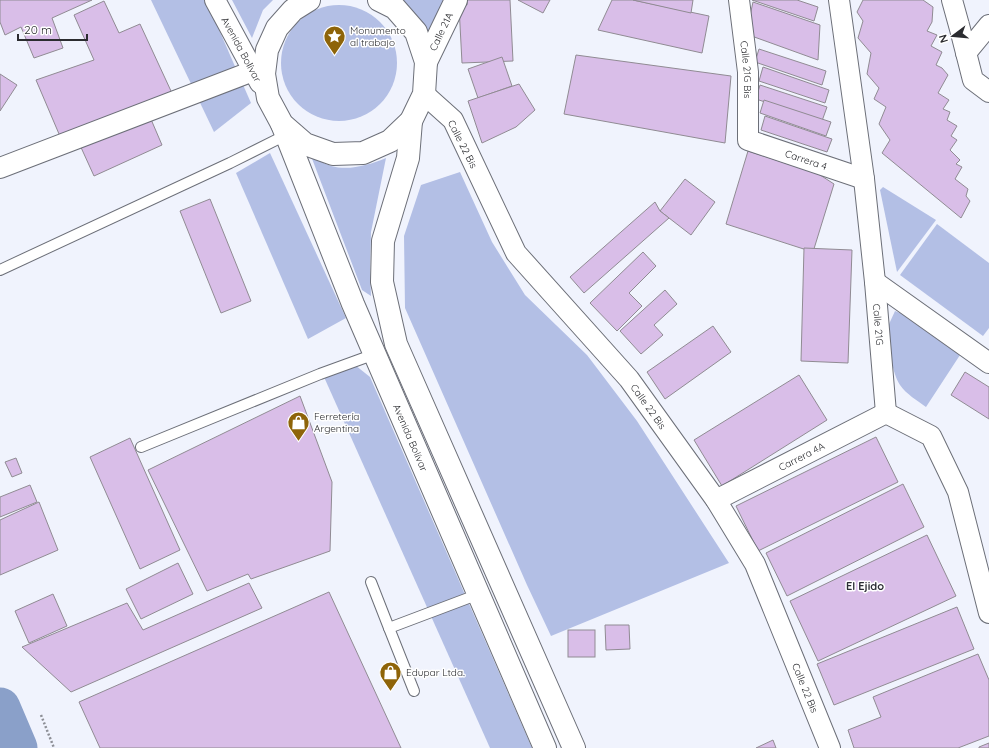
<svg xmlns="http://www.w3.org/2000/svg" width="989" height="748" viewBox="0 0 989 748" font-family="Quicksand,sans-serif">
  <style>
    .green { fill: #b3bfe5 }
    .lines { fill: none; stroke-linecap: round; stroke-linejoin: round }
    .river { stroke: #8aa0c9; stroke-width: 41 }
    .building { fill: #d9bee8; stroke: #908b93 }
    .service-casing { stroke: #6c6f78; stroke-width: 12 }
    .minor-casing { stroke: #6c6f78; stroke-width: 22 }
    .secondary-casing { stroke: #6c6f78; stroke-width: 24 }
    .path { stroke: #8d8f96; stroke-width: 2.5; stroke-dasharray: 2 2; stroke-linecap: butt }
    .service { stroke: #fff; stroke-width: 10 }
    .minor { stroke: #fff; stroke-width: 20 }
    .secondary { stroke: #fff; stroke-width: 22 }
    .labels { text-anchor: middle; stroke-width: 3; stroke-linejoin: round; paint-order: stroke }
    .poi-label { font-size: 10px; fill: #2b2c30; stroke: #fff; text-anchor: start }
    .street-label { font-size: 10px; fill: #2b2c30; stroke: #fff }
    .neighbourhood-label { font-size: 11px; font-weight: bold; fill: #2b2d34; stroke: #fff }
  </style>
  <rect width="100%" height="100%" fill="#f0f3fd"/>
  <!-- green -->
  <g class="green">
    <path d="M151,0h55l45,103 -37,29z"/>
    <path d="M232,0h41l-10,10 -11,28z"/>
    <path d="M400,0h46l-15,41z"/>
    <circle cx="339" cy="63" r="58"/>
    <path d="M270,153l76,165 -38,21 -72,-166z"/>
    <path d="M311,156c6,3 13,8 20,10 18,5 38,-1 55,-8l-15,74 -1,39 1,25 -9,-6z"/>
    <path d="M460,172l32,70 33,53 62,60 50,66 92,142 -178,73 -24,-51 -122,-277 -1,-72 17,-51z"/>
    <path d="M883,187l53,33 -39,52 -17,-82z"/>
    <path d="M937,224l52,39v65l-6,8 -83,-61z"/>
    <path d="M895,311l5,2 60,42 -34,52c-8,-6 -20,-13 -26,-22 -7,-10 -14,-44 -12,-57 1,-5 5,-12 7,-17z"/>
    <path d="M355,365l15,12 162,371h-42l-166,-371z"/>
    <path d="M0,708l17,40h-17z"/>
  </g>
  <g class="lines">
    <!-- river -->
    <path class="river" d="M0,708l17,40"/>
  </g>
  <!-- building -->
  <g class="building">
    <path d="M0,0h92l-40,18 11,30 -29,10 -13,-31 -16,8 -5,-13z"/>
    <path d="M467,0h43l3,61 -51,2 -3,-57 8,-1z"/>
    <path d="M518,0h32l-7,13z"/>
    <path d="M612,0h21l76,16 -7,37 -104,-23z"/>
    <path d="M633,0h60l-2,13z"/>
    <path d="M752,0h45l21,7 -4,14z"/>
    <path d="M863,0h60l10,7 -1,15 -5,9 10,4 -6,11 11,6 -6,13 6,3 6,7 -10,18 11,7 -6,9 7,3 -3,8 10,6 -6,10 6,4 -7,10 10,10 -4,4 6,3 -7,12 13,10 -2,7 4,5 -9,17 -79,-65 8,-13 -11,-16 7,-17 -12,-8 5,-11 -12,-14 4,-21 -13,-15 5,-17 -6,-9z"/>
    <path d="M104,1l15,32 21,-9 37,80 -27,13 12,28 -68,31 -15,-33 -14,5 -29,-68 58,-20 -20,-45z"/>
    <path d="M753,2l67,23 -2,35 -72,-26z"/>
    <path d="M759,49l67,22 -4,14 -67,-23z"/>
    <path d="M576,55l155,21 -6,67 -161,-29z"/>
    <path d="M502,57l10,29 -34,12 -10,-29z"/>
    <path d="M763,67l66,23 -4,13 -66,-22z"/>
    <path d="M0,74l17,11 -17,26z"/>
    <path d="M519,84l16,26 -19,17 -34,16 -14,-42z"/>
    <path d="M760,85l67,22 -5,14 -66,-22z"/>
    <path d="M764,100l67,22 -5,14 -66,-23z"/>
    <path d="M765,116l67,23 -5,13 -66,-22z"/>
    <path d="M748,151l69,22 17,11 -21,68 -87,-28z"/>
    <path d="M685,179l30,23 -24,33 -31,-24z"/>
    <path d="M210,199l41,102 -30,12 -41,-102z"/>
    <path d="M655,202l5,9 9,7 -85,75 -14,-16z"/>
    <path d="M804,248l48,2 -4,113 -47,-2z"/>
    <path d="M643,252l13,14 -27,27 13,13 -25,25 -27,-28z"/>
    <path d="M665,290l12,14 -23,21 9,10 -22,19 -21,-23z"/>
    <path d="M713,326l18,26 -66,47 -18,-27z"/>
    <path d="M965,372l24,15v32l-38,-24z"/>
    <path d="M799,375l28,45 -105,66 -28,-46z"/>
    <path d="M300,396l32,86 -2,69 -79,28 -3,-5 -41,17 -59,-121z"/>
    <path d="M876,437l22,45 -140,69 -22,-45z"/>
    <path d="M130,438l50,112 -40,19 -50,-112z"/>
    <path d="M16,458l6,15 -10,4 -7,-15z"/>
    <path d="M903,484l21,43 -137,69 -21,-43z"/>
    <path d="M30,485l7,17 -37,15v-20z"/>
    <path d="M39,502l19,48 -58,25v-55z"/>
    <path d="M927,535l29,61 -138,65 -28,-60z"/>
    <path d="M178,563l15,31 -52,25 -15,-30z"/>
    <path d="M249,583l13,25 -191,84 -49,-45 105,-44 16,27z"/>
    <path d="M329,592l72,156h-301l-21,-46z"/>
    <path d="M53,594l14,32 -38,17 -14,-32z"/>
    <path d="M957,607l17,42 -140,56 -17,-41z"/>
    <path d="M605,625h24l1,24 -24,1z"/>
    <rect x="568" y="630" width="27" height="27"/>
    <path d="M978,654l11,26v56l-31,12h-104l-6,-18 33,-13 -8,-20z"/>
    <path d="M773,740l3,8h-20z"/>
    <path d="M989,743v5h-10v-1z"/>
  </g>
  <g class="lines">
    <defs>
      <g id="service">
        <path d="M0,270l230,-107 56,-28"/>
        <path d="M141,447l179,-73 55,-20"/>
        <path d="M371,582l18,46"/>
        <path d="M414,691l-25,-63 90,-34"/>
      </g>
      <g id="minor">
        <path id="s1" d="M215,0l45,83"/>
        <path id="s2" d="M739,0l9,72v68l116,39"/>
        <path id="s3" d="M839,0l25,179 11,103 11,131"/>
        <path d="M952,0l8,29 13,51 16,12"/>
        <path d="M966,53l23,-28"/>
        <path id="s4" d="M424,94l29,26 63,133 113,126 87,121 39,64 75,184"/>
        <path d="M0,168l253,-97"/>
        <path d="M875,282l114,81"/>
        <path d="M886,413l45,23 27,56 31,121"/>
        <path id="s5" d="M716,500l170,-87"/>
      </g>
      <g id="secondary">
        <path d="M309,0l-16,10 -16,18 -10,22 -3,24 4,24 14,26 23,20 28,10 30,-1 27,-12 21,-20 13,-27 2,-32 -10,-30 -21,-24 -16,-8"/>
        <path id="s6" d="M426,62l30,-62"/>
        <path d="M411,121l-3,37 -25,83 -1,41 14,62 178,404"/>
        <path id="s7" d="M282,124l71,180 192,444"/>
      </g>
    </defs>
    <!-- service casing -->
    <use href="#service" class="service-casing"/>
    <!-- minor casing -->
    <use href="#minor" class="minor-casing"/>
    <!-- secondary casing -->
    <use href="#secondary" class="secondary-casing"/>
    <!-- path -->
    <path class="path" d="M41,715l13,33"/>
    <!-- service -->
    <use href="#service" class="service"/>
    <!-- minor -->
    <use href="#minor" class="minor"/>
    <!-- secondary -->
    <use href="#secondary" class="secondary"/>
  </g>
  <!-- icons -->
  <defs>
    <symbol id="sight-pin" viewBox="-11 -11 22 30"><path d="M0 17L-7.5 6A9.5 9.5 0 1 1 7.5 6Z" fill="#8e6409" stroke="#fff"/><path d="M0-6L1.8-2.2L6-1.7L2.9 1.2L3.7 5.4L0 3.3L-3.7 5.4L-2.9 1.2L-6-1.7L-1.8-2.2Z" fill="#fff"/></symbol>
    <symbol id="shop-pin" viewBox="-11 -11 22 30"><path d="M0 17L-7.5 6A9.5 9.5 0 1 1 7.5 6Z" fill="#8e6409" stroke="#fff"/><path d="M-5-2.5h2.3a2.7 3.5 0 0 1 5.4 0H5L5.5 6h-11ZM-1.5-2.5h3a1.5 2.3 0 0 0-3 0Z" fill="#fff"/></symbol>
  </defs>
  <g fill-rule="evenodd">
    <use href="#sight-pin" x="322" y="24" width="25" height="34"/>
    <use href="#shop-pin" x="286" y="410" width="25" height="34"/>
    <use href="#shop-pin" x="378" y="660" width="25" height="34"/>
  </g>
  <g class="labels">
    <!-- poi labels -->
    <g class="poi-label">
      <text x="350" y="34">Monumento<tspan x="350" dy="12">al trabajo</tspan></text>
      <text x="314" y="420">Ferretería<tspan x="314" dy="12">Argentina</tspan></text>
      <text x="406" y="676">Edupar Ltda.</text>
    </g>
    <!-- street labels -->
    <g class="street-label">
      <text dy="4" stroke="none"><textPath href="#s6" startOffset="34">Calle 21A</textPath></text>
      <text dy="4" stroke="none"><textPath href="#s1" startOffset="56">Avenida Bolívar</textPath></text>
      <text dy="4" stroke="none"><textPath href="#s2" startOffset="70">Calle 21G Bis</textPath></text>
      <text transform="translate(463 144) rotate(63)" y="4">Calle 22 Bis</text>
      <text dy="4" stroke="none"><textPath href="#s2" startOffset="202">Carrera 4</textPath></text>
      <text dy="4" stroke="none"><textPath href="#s3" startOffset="327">Calle 21G</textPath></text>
      <text dy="4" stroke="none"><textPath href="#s4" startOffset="389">Calle 22 Bis</textPath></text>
      <text dy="4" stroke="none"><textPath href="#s7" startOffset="339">Avenida Bolívar</textPath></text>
      <text dy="4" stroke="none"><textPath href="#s5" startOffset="96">Carrera 4A</textPath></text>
      <text dy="4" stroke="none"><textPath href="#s4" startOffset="713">Calle 22 Bis</textPath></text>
    </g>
    <!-- neighbourhood labels -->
    <g class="neighbourhood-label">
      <text x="865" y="590">El Ejido</text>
    </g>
  </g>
  <!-- north arrow -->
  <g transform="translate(953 36) rotate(254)" stroke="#ffffff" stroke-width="3" paint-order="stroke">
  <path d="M0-3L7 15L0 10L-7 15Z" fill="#2b2c30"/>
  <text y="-6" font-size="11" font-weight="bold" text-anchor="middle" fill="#2b2c30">N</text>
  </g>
  <!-- scale -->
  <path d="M18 34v6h69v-6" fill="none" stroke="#2b2c30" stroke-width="2"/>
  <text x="24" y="34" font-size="12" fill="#2b2c30" stroke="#ffffff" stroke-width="3" paint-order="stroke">20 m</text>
</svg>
